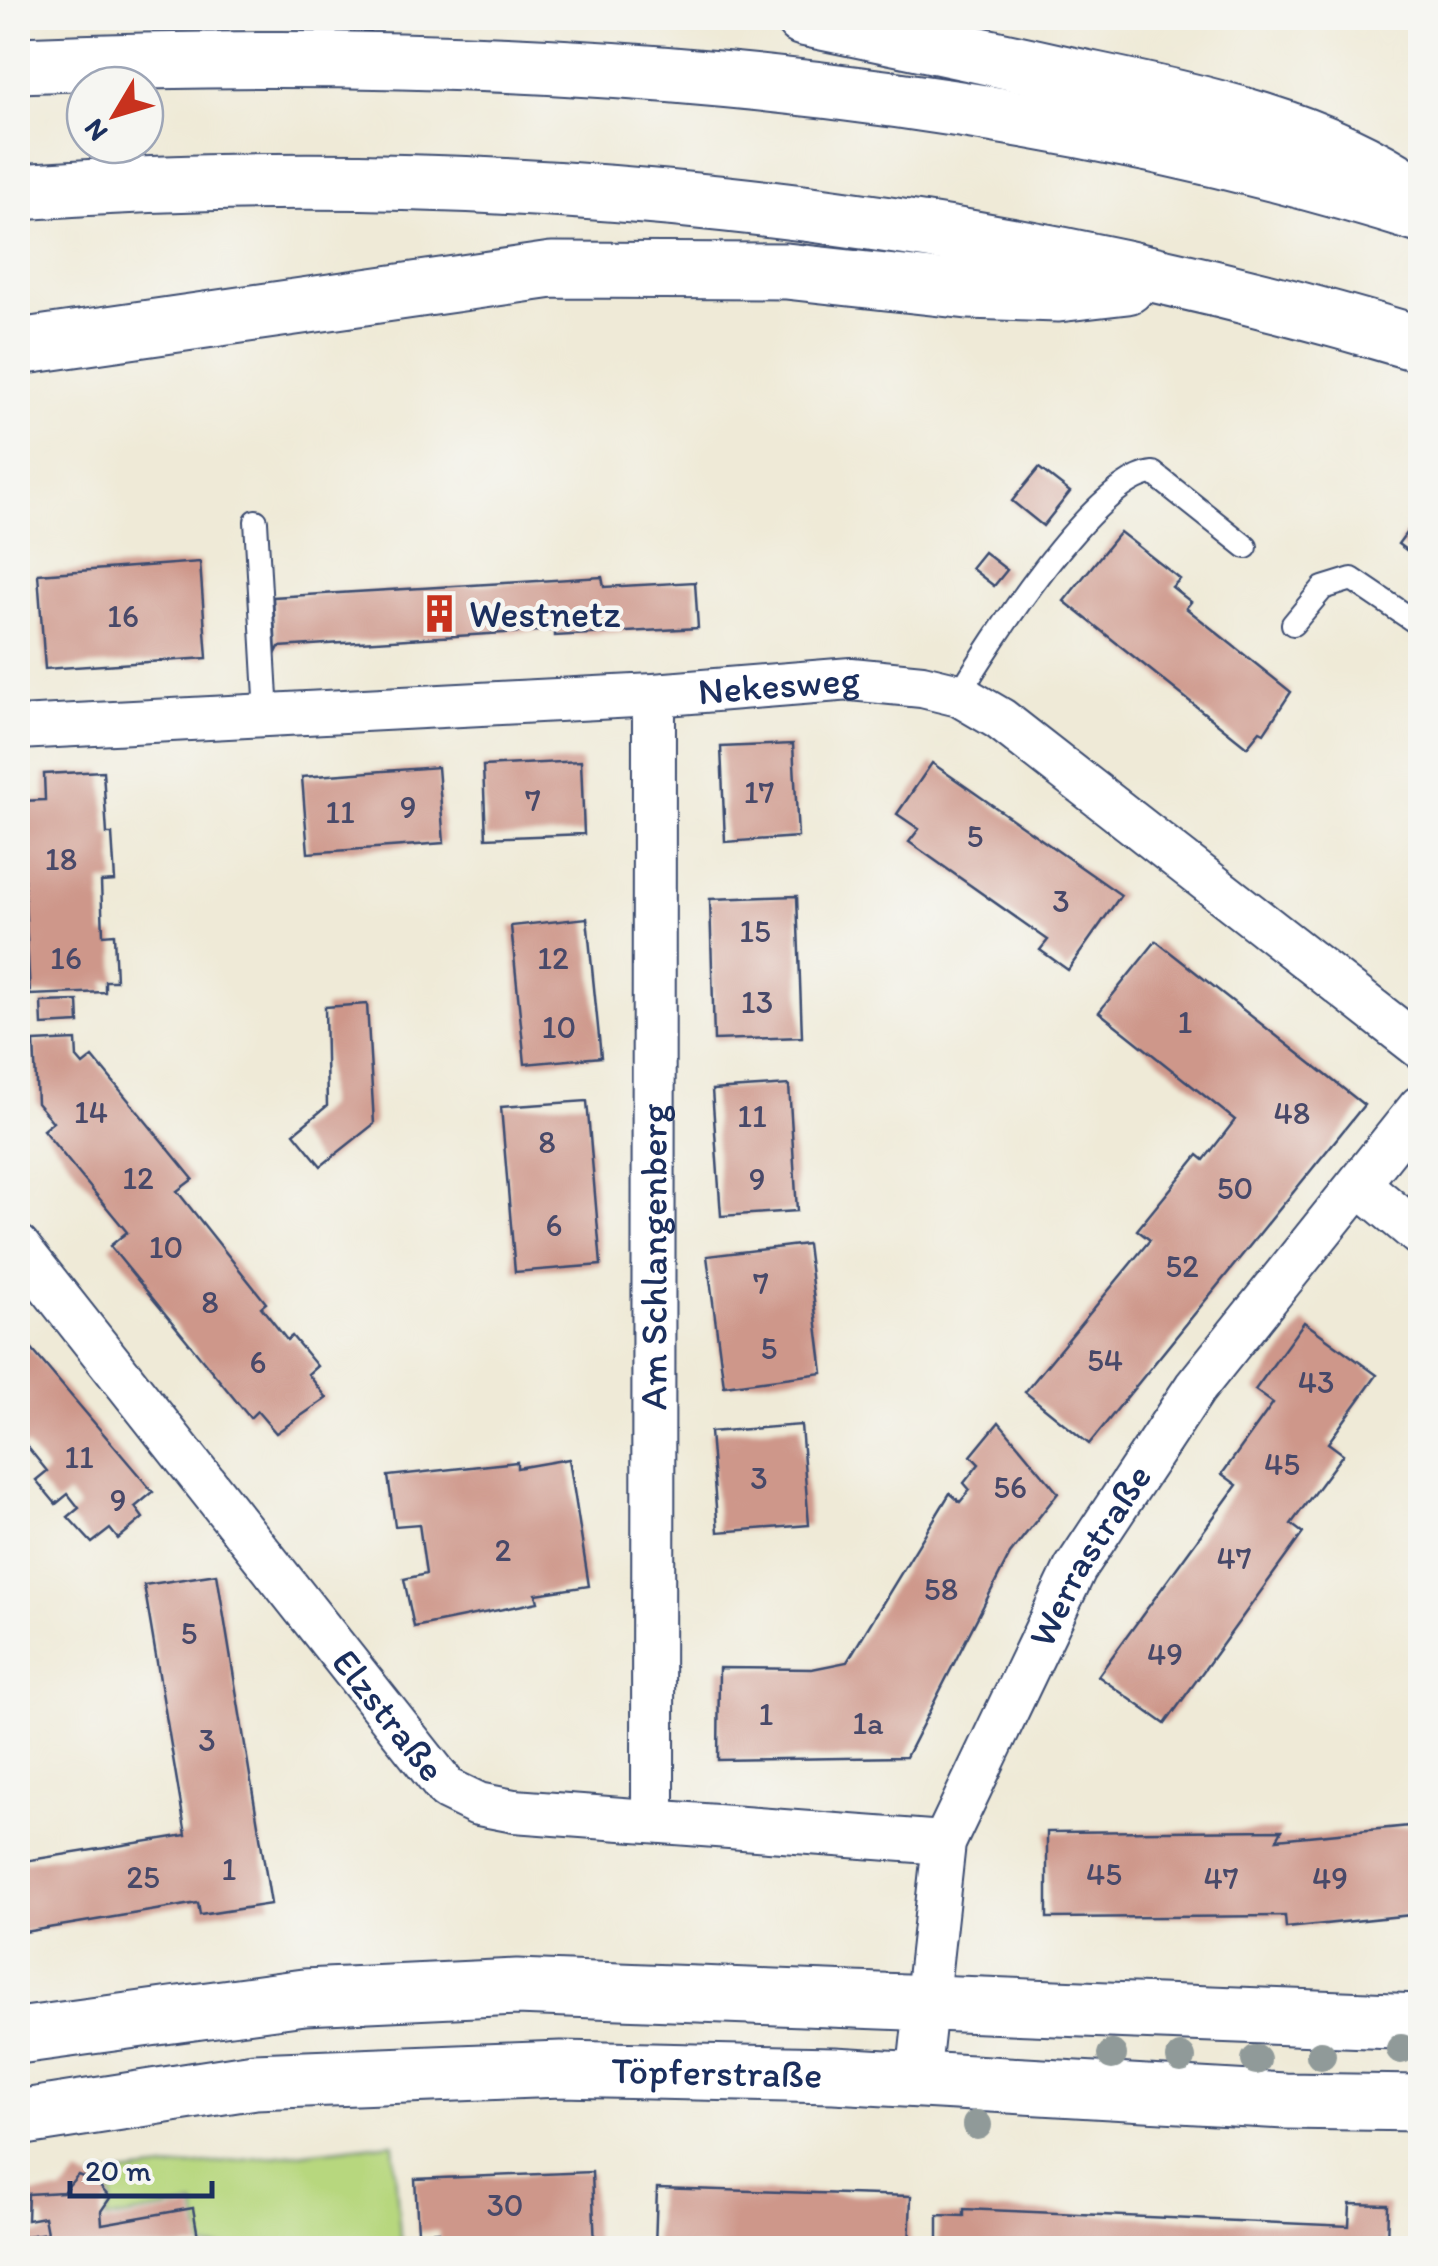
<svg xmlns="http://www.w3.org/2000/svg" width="1438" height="2266" viewBox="0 0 1438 2266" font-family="Itim,sans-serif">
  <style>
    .green { fill: #b7d77e; stroke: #69836e; stroke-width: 2.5 }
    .building { fill: #ce978a }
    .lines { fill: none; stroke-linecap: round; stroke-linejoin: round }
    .lane-casing { stroke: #3b4b70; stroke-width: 26 }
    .street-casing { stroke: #3b4b70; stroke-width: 46 }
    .secondary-casing { stroke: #3b4b70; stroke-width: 59 }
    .highway-casing { stroke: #3b4b70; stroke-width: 59 }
    .lane { stroke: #fff; stroke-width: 22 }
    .street { stroke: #fff; stroke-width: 42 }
    .secondary { stroke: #fff; stroke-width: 55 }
    .highway { stroke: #fff; stroke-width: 55 }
    .tree { fill: #909a99 }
    .labels { text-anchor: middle; stroke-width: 9; stroke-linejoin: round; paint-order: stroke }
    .number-label { font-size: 32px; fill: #484969 }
    .poi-label { font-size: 38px; fill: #1b2f5e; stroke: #f6f6f2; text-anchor: start }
    .street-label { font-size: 38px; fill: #1b2f5e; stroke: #f6f6f2 }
  </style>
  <rect width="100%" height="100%" fill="#f6f6f2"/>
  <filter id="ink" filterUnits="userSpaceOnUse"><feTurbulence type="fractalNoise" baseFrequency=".01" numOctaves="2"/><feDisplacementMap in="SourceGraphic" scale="20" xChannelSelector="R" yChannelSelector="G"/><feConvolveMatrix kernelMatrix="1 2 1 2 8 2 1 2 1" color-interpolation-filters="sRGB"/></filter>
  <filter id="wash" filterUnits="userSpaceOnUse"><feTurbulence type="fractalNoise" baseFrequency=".0048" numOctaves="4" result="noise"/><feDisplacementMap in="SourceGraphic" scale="40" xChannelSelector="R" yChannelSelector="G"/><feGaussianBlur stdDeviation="2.25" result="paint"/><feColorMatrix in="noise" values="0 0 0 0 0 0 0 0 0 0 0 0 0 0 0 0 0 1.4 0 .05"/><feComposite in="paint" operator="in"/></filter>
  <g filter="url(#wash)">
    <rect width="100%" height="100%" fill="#efead7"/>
    <!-- green -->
    <path class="green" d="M393,2143l8,105h-198l-8,-43 -90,15 7,-23 -17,-20z"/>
    <g id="blocks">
      <!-- building -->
      <g class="building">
        <path d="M1039,468l31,24 -27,34 -31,-25z"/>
        <path d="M1420,514v46l-22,-16z"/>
        <path d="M1120,532l60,47 -8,8 19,15 -5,6 105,84 -27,41 -4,-2 -13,16 -183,-146z"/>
        <path d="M984,552l23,18 -13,16 -23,-18z"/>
        <path d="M200,562l7,96 -162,11 -7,-95z"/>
        <path d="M602,577l2,10 91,-5 3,46 -143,8v-6l-276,17 -3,6 -3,-56z"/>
        <path d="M793,744l5,93 -73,5 -4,-95z"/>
        <path d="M581,761l3,73 -98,4 -3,-72z"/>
        <path d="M932,763l189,132 -53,75 -28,-20 8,-10 -139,-98 10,-13 -22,-15z"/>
        <path d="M438,767l6,76 -136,10 -6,-76z"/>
        <path d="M103,771l4,63h5l3,47 -14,1 2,53 11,-1 2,47h-11v11l-75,3 -10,-194 25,-1 -1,-26z"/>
        <path d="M797,896l5,141 -88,3 -4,-141z"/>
        <path d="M587,918l14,139 -76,7 -14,-138z"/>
        <path d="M1156,941l208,164 -275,339 -64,-52 125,-152 -13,-10 61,-75 6,5 31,-40 -136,-108z"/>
        <path d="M78,1001l1,22 -37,2 -1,-23z"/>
        <path d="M367,1004l7,120 -53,42 -27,-33 33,-27 -2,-99z"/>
        <path d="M76,1040l1,18 6,7 10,-8 100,122 -16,12 89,112 -5,4 26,33 5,-4 25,30 -9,8 19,24 -51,35 -19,-22 -7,7 -140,-172 17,-14 -84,-102 10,-8 -16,-19 -3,-61z"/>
        <path d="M789,1085l8,126 -76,5 -9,-126z"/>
        <path d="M587,1101l14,164 -86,7 -14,-165z"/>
        <path d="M807,1244l16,129 -99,13 -17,-130z"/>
        <path d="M1304,1322l73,53 -49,68 15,11 -52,70 12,9 -138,191 -67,-48 139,-191 -15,-11 51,-71 -18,-13z"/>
        <path d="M18,1333l135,159 -18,15 8,11 -25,21 -8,-10 -18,14 -24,-26 11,-9 -11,-14 -12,10 -20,-24 11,-9 -21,-26 -8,7z"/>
        <path d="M999,1422l59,71 -48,61 -104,203 -188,3 1,-92 93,1 35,-7 103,-169 10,9 10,-12 -6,-7 15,-19 -8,-8z"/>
        <path d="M801,1425l8,100 -91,7 -8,-100z"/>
        <path d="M569,1459l20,127 -53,8 2,8 -124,25 -10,-48 22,-5 -7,-50 -24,2 -7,-50 129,-14v6z"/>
        <path d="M217,1574l54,330 -71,11 -2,-12 -180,30v-71l168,-27 -42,-250z"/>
        <path d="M1420,1825v89l-134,14 -1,-12 -238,2v-86l235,-2 -5,9z"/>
        <path d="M592,2172l3,76h-156v-17l-21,1 -3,-53z"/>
        <path d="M78,2175l19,8 13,15 -9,13 1,13 91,-16 7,40h-182v-11l29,-4 -3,-16 -17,3 1,-26 35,-2z"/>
        <path d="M657,2188l254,8 -2,52h-254z"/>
        <path d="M1350,2204l38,1 -1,43h-449v-33l26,1v-7l385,17z"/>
      </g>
    </g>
  </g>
  <g filter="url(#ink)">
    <use href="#blocks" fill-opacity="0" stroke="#3b4b70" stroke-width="2.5"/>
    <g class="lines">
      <defs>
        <g id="lane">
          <path d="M256,521l11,194"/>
          <path d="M1293,624l30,-36 29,-9 68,46"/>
          <path d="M959,695c30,-51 137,-217 194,-222l93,74"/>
        </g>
        <g id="street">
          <path id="s1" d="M18,728l636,-33 197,-16 71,7 37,9 41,24 420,328"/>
          <path d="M1360,1185l60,50"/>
          <path id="s2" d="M18,1246l429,543 31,15 36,7 430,32"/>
          <path id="s3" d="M653,1819l1,-1124"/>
          <path id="s4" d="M918,2079l26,-236 131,-274 120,-181 225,-281"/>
        </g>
        <g id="secondary">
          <path d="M18,2036l286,-39 213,-10 903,35"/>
          <path id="s5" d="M18,2118l237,-37 306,-12 273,6 451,26 135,2"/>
        </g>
        <g id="highway">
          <path d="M803,18c89,18 178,37 268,57 118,25 242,48 343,117"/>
          <path d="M18,65c470,-20 951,9 1402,150"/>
          <path d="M18,192c469,-35 951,16 1402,152"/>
          <path d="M18,347l534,-77 234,1 182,20 90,3 69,-8"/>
        </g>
      </defs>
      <!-- lane casing -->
      <use href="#lane" class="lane-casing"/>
      <!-- street casing -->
      <use href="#street" class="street-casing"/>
      <!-- secondary casing -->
      <use href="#secondary" class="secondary-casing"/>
      <!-- highway casing -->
      <use href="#highway" class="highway-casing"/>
      <!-- lane -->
      <use href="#lane" class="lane"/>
      <!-- street -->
      <use href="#street" class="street"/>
      <!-- secondary -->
      <use href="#secondary" class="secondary"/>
      <!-- highway -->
      <use href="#highway" class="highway"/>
    </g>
    <!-- trees -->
    <g class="tree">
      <circle cx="1401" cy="2049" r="15"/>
      <circle cx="1112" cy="2055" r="15"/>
      <circle cx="1321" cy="2055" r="15"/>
      <circle cx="1181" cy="2058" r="15"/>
      <circle cx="1256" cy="2060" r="15"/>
      <circle cx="977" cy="2125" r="15"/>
    </g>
  </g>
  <!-- icons -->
  <defs>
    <symbol id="building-bare" viewBox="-9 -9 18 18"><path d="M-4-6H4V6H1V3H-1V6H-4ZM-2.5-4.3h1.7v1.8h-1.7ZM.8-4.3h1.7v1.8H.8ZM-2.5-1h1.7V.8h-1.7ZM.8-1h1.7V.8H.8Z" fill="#c8321e" stroke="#f6f6f2" stroke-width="2.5" paint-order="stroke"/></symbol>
  </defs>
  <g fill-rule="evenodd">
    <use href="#building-bare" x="412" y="586" width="55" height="55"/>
  </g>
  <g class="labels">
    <!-- number labels -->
    <g class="number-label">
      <text x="123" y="627">16</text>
      <text x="759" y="803">17</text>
      <text x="533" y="811">7</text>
      <text x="408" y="818">9</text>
      <text x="340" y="823">11</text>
      <text x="975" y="847">5</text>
      <text x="61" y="870">18</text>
      <text x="1061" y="912">3</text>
      <text x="755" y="942">15</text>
      <text x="66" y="969">16</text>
      <text x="553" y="969">12</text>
      <text x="757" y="1013">13</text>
      <text x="1185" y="1033">1</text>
      <text x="559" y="1038">10</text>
      <text x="91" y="1123">14</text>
      <text x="1292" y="1124">48</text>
      <text x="752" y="1127">11</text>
      <text x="547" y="1153">8</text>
      <text x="138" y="1189">12</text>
      <text x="757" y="1190">9</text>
      <text x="1235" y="1199">50</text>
      <text x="554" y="1236">6</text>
      <text x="166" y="1258">10</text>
      <text x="1182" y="1277">52</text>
      <text x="761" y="1294">7</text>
      <text x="210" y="1313">8</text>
      <text x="769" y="1359">5</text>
      <text x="1105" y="1371">54</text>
      <text x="258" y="1373">6</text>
      <text x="1316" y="1393">43</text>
      <text x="79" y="1468">11</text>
      <text x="1282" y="1475">45</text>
      <text x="759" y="1489">3</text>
      <text x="1010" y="1498">56</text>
      <text x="118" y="1511">9</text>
      <text x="503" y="1561">2</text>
      <text x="1234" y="1569">47</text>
      <text x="941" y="1600">58</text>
      <text x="189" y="1644">5</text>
      <text x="1165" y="1665">49</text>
      <text x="766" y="1725">1</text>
      <text x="868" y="1734">1a</text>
      <text x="207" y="1751">3</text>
      <text x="229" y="1880">1</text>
      <text x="1104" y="1885">45</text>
      <text x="143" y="1888">25</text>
      <text x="1221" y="1889">47</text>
      <text x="1330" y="1889">49</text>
      <text x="505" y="2216">30</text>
    </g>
    <!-- poi labels -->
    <g class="poi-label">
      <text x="469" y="627">Westnetz</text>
    </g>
    <!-- street labels -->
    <g class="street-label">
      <text dy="13" stroke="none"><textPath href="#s1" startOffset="762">Nekesweg</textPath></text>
      <text dy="13" stroke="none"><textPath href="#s3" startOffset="562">Am Schlangenberg</textPath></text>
      <text dy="13" stroke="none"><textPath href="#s4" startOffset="560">Werrastraße</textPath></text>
      <text dy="13" stroke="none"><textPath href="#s2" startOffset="598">Elzstraße</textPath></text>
      <text dy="13" stroke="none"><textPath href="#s5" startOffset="702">Töpferstraße</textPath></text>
    </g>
  </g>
  <!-- margin -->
  <rect width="1438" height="2266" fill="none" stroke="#f6f6f2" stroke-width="60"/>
  <!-- north arrow -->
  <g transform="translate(115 115) rotate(232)"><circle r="48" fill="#f6f6f2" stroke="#9ea6b7" stroke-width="2.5"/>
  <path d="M0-8L18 38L0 25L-18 38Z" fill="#c8321e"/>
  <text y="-15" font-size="28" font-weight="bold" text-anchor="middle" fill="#1b2f5e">N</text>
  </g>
  <!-- scale -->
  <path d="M70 2181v15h142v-15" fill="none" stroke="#1b2f5e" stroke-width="5"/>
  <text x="85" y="2181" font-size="30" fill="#1b2f5e" stroke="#f6f6f2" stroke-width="8" paint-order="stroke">20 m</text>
</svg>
